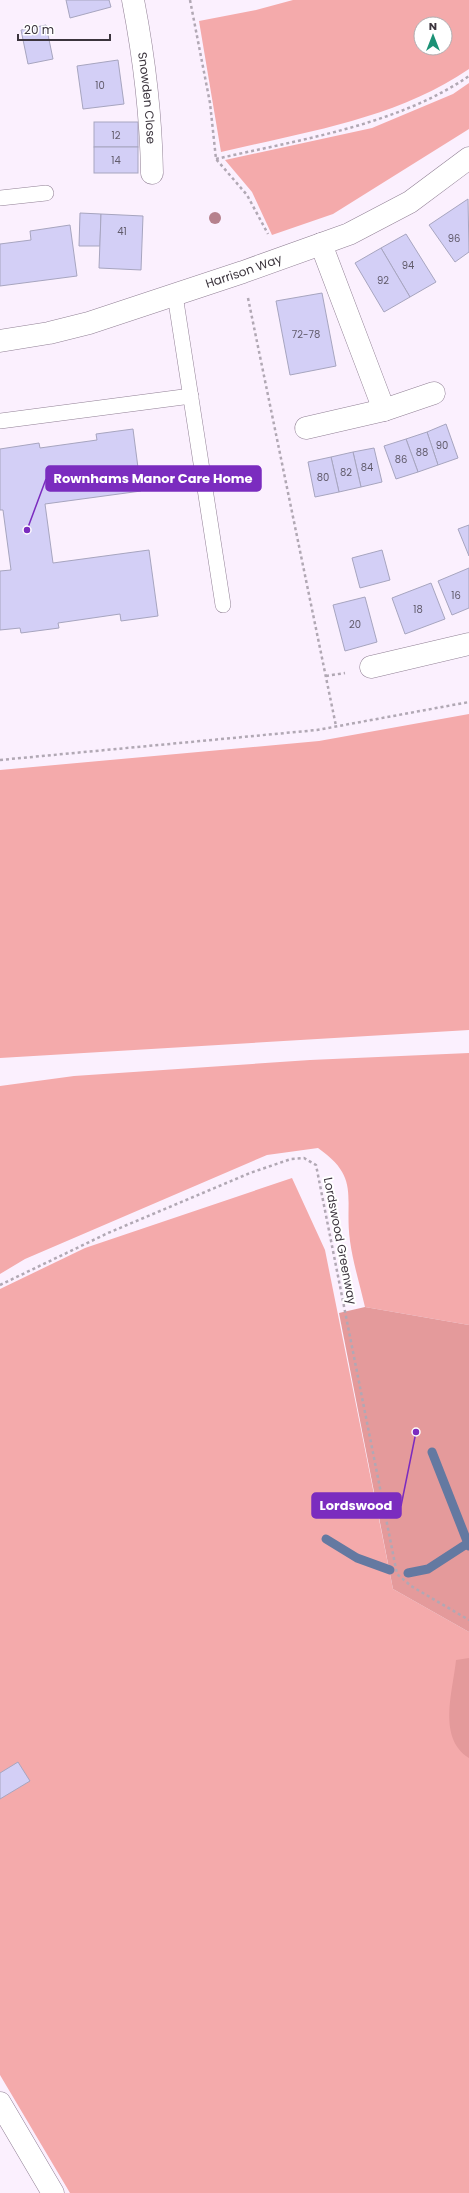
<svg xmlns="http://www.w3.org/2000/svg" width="469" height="2193" viewBox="0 0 469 2193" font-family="Poppins,sans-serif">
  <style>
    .green { fill: #f4aaab; fill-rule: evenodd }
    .forest { fill: #e49a9b }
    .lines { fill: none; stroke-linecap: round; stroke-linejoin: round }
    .stream { stroke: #6479a1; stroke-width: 9 }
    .building { fill: #d3cff6; stroke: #a7a5bf }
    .service-casing { stroke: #918095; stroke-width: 16 }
    .minor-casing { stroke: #918095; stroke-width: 23 }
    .tertiary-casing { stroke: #918095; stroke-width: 23 }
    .path { stroke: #b1a8b4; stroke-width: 2.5; stroke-dasharray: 3 3; stroke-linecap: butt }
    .service { stroke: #fff; stroke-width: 15 }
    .minor { stroke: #fff; stroke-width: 22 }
    .tertiary { stroke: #fff; stroke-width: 22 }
    .tree { fill: #b6818d }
    .labels { text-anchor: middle; stroke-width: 4; stroke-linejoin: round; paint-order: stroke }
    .number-label { font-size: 10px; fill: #615b6b }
    .street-label { font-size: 12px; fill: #3b343d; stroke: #fff }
    .leader { fill: none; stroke: #7b2cbf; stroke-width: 1.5 }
    .callout-dot { fill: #7b2cbf; stroke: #fff; stroke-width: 1.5 }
    .callout { fill: #7b2cbf; stroke: #7b2cbf; stroke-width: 1.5 }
    .callout-label { font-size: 13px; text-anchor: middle; font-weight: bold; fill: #fff }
  </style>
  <rect width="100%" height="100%" fill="#fbf0fe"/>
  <!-- green -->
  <g class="green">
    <path d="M293,0h176v69c-73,50 -164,63 -248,83l-22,-131 57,-11zM421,24h24v24h-24z"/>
    <path d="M469,83v46l-136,85 -61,21 -20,-43 -27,-32 147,-32 81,-34z"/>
    <path d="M469,714v316l-469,28v-288l319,-29z"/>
    <path d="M469,1053v272l-104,-18c-5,-22 -12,-44 -15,-66 -6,-44 11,-63 -32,-93l-51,7 -242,104 -25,15v-188l74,-10 236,-16z"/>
    <path d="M292,1178l33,72 68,339 76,43v561h-399l-70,-118v-786l85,-41z"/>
  </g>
  <!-- forest -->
  <g class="forest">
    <path d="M365,1307l104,18v307l-76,-43 -54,-276z"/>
    <path d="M469,1658v100c-32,-20 -16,-67 -13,-98z"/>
  </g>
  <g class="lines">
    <!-- stream -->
    <g class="stream">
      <path d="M432,1452l37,94"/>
      <path d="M326,1539l31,19 33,12"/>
      <path d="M408,1573l20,-4 40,-26"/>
    </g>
  </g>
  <!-- building -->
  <g class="building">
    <path d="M66,0h43l2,7 -41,11z"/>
    <path d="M46,25l7,34 -25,5 -7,-34z"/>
    <path d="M118,60l6,44 -41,5 -6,-43z"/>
    <rect x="94" y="122" width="44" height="25"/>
    <rect x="94" y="147" width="44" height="26"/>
    <path d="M468,199l1,53 -14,10 -26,-37z"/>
    <path d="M80,213l21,1 -1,32h-21z"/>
    <path d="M101,214l42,2 -2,54 -42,-2z"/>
    <path d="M70,225l7,51 -77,10v-42l31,-4 -1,-9z"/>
    <path d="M406,234l30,48 -26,15 -29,-49z"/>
    <path d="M381,248l29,49 -26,15 -29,-49z"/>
    <path d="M322,293l14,73 -46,9 -14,-74z"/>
    <path d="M446,424l12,34 -20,7 -11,-33z"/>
    <path d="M133,429l8,62 -96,13 8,59 96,-13 9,66 -37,5 -1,-7 -62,9 1,5 -38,5 -1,-5 -20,2v-59l11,-1 -8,-60h-3v-61l39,-6 1,5 57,-8 -1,-6z"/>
    <path d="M427,432l11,33 -20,7 -12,-33z"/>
    <path d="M406,439l12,33 -22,7 -12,-33z"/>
    <path d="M374,448l8,34 -21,5 -8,-35z"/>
    <path d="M353,452l8,35 -22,5 -8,-35z"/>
    <path d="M331,457l8,35 -24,5 -7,-35z"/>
    <path d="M469,525v31l-11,-27z"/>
    <path d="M382,550l8,30 -30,8 -8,-30z"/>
    <path d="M469,568v40l-17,7 -14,-34z"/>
    <path d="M431,583l14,36 -40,15 -13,-36z"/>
    <path d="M365,597l12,45 -32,9 -12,-46z"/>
    <path d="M18,1762l12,19 -30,18v-26z"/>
  </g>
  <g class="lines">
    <defs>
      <g id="service">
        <path d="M0,198l46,-5"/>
        <path d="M175,295l48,310"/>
        <path d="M0,421l191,-25"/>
      </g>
      <g id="minor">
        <path id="s1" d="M133,0c11,57 18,115 19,173"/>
        <path d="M321,244l63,166"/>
        <path id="s2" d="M0,341l49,-8 40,-10 154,-51 106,-38 61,-32 59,-44"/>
        <path d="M306,428l78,-18 50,-17"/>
        <path d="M371,667l98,-23"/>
      </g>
      <path id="tertiary" d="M0,2103l53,90"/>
    </defs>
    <!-- service casing -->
    <use href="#service" class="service-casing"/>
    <!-- minor casing -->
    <use href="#minor" class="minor-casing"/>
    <!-- tertiary casing -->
    <use href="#tertiary" class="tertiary-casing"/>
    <!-- path -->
    <g class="path">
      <path d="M190,0l20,103 6,56 31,36 21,39"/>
      <path d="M216,159c82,-19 182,-34 253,-83"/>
      <path d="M248,298l88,428"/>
      <path d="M326,676l19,-3"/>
      <path d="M0,760l317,-30 152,-28"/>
      <path d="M0,1285l108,-52 142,-60 41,-14 13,-1 12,7 81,409 14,12 58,34"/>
    </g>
    <!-- service -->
    <use href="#service" class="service"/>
    <!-- minor -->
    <use href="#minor" class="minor"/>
    <!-- tertiary -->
    <use href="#tertiary" class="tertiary"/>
  </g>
  <!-- trees -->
  <circle class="tree" cx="215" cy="218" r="6"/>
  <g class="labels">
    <!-- number labels -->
    <g class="number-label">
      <text x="100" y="89">10</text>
      <text x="116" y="139">12</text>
      <text x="116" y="164">14</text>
      <text x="122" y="235">41</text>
      <text x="454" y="242">96</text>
      <text x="408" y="269">94</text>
      <text x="383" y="284">92</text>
      <text x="306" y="338">72-78</text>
      <text x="442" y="449">90</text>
      <text x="422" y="456">88</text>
      <text x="401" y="463">86</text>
      <text x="367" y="471">84</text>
      <text x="346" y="476">82</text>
      <text x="323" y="481">80</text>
      <text x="456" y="599">16</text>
      <text x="418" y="613">18</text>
      <text x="355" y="628">20</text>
    </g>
    <!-- street labels -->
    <g class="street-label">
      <text dy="4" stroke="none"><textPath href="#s1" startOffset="99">Snowden Close</textPath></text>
      <text dy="4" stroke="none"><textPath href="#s2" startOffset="254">Harrison Way</textPath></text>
      <text transform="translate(340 1241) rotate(79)" y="4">Lordswood Greenway</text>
    </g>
  </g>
  <!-- callouts -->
  <path class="leader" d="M27 530L46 479M416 1432L401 1506"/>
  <g class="callout-dot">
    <circle cx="27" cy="530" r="4"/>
    <circle cx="416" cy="1432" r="4"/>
  </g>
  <g class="callout">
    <rect x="46" y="466" width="215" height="25" rx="4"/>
    <rect x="312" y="1493" width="89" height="25" rx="4"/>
  </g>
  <g class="callout-label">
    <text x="153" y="483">Rownhams Manor Care Home</text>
    <text x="356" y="1510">Lordswood</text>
  </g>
  <!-- north arrow -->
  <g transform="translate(433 36)"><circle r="19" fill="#ffffff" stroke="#b1aeb1"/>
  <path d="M0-3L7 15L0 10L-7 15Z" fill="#1c9276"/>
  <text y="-6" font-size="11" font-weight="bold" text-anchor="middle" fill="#3b343d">N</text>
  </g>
  <!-- scale -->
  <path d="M18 34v6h92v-6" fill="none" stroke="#3b343d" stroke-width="2"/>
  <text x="24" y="34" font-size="12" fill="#3b343d" stroke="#ffffff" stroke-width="3" paint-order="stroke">20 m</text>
</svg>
